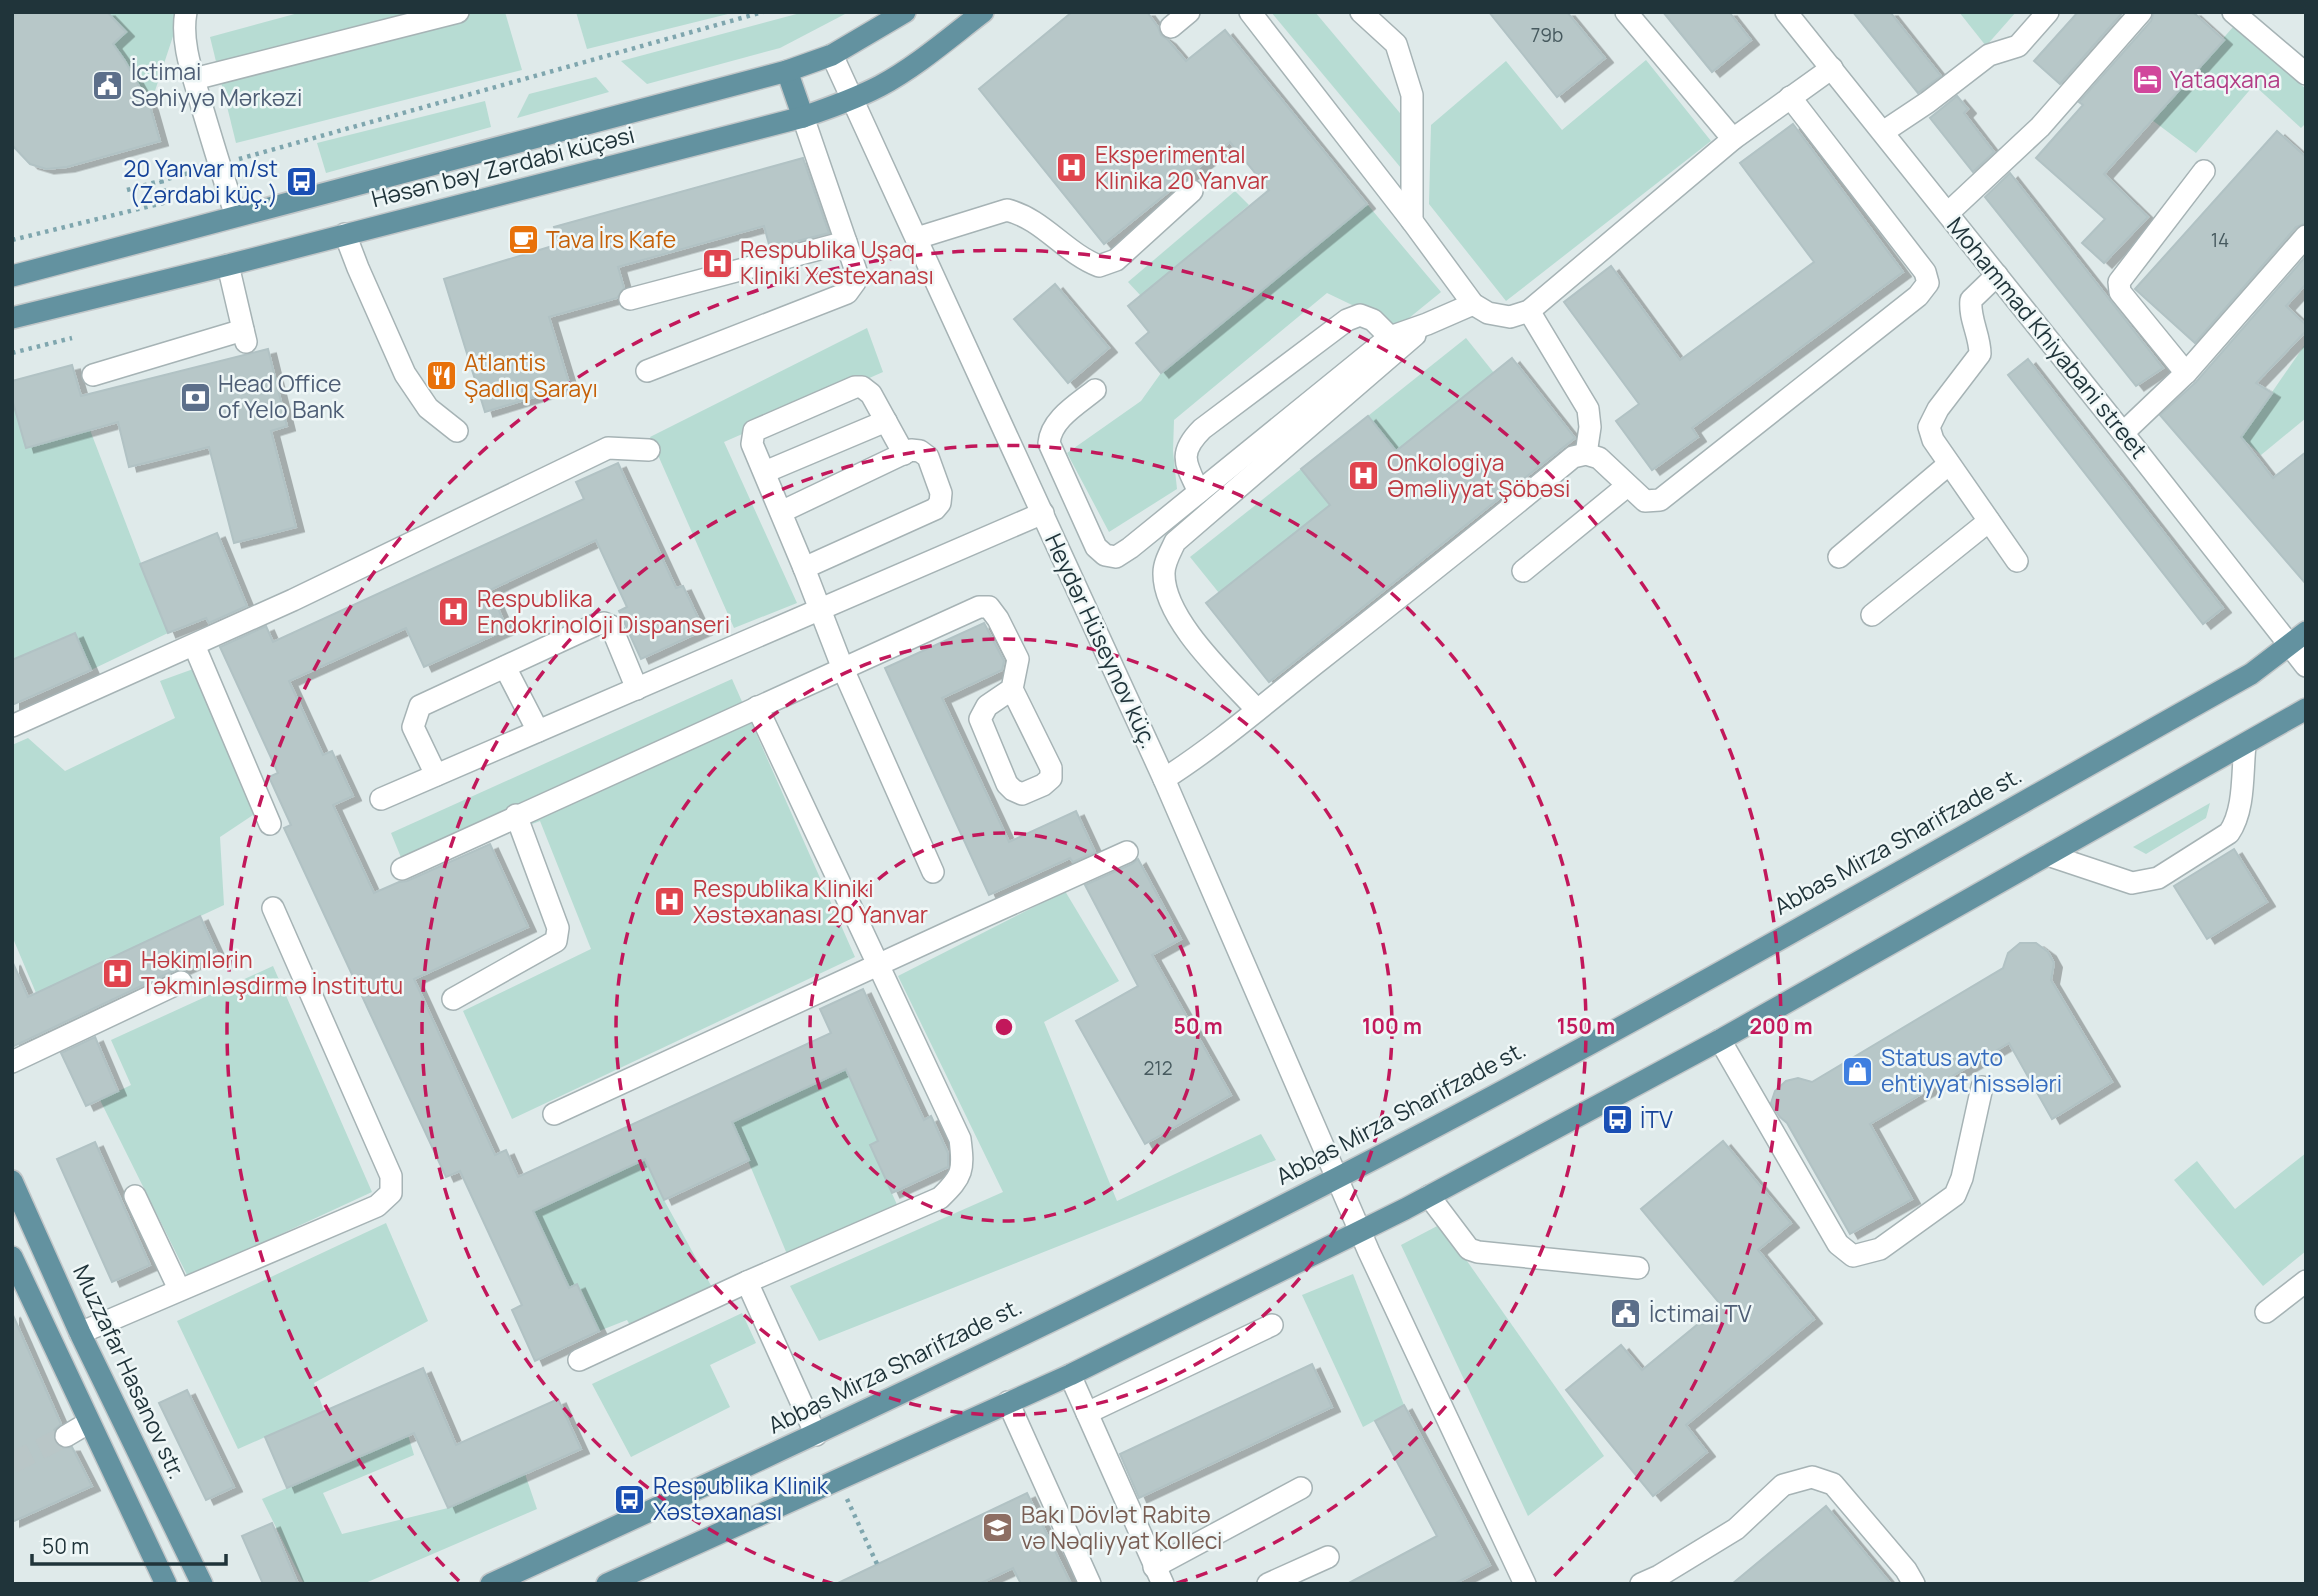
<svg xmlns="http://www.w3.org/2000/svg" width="2318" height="1596" viewBox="0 0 2318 1596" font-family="Manrope,sans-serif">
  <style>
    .green { fill: #b7dcd3 }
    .building { fill: #b7c7c8; stroke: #b1c2c4; stroke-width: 2; filter: url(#shadow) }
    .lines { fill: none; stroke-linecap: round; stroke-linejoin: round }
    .minor-tunnel { stroke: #b9c6c7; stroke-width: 21; stroke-dasharray: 21 10; stroke-linecap: butt }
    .minor-casing { stroke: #a6b3b5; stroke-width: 24 }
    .major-casing { stroke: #c1c6c8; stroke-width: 24 }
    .path { stroke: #7fa6ae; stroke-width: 4.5; stroke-dasharray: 3.5 5; stroke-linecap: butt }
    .minor { stroke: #fff; stroke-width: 21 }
    .major { stroke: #6392a0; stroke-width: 21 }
    .ring { fill: none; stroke: #c2185b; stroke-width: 3.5; stroke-dasharray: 12 9 }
    .labels { text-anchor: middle; stroke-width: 5; stroke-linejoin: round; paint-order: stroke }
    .number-label { font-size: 19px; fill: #46595e }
    .service-label { font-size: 23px; fill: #4e5e75; stroke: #eff7f7; text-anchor: start }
    .hotel-label { font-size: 23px; fill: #b23c85; stroke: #eff7f7; text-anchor: start }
    .health-label { font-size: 23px; fill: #be3a42; stroke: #eff7f7; text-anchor: start }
    .street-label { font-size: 23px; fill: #20343a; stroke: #eff7f7 }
    .transit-label { font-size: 23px; fill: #164399; stroke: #eff7f7; text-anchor: start }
    .food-label { font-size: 23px; fill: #c56008; stroke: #eff7f7; text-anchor: start }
    .shop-label { font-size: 23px; fill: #366cbe; stroke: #eff7f7; text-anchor: start }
    .education-label { font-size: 23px; fill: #785e54; stroke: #eff7f7; text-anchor: start }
    .centre { fill: #c2185b; stroke: #eff7f7; stroke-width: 3.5 }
    .ring-label { font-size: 21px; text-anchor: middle; font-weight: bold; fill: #c2185b; stroke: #eff7f7; stroke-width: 5; stroke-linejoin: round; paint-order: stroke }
  </style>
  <defs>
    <filter id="shadow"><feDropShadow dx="8" dy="4.5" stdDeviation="0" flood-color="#0004"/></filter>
  </defs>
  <rect width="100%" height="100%" fill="#dfeaea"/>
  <!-- green -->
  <g class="green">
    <path d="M107,12h74l-31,94 -25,-45 -12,-17 13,-12z"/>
    <path d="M302,12h203l17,58 -286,73 -26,-106z"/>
    <path d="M576,12h160l-149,37z"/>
    <path d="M804,12h40l1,2 -65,34 -133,36 -26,-23z"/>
    <path d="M1271,12h44l95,113 1,55z"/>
    <path d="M1959,12h57l-30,34z"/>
    <path d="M2233,27l73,62v34l-5,5 -47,-43 -58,68 -44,-33z"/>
    <path d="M1646,60l65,81 -205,160 -77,-97 2,-79 75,-64 56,69z"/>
    <path d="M596,77l13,15 -92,26 12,-24z"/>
    <path d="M485,101l6,26 -165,46 -9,-30z"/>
    <path d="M1235,191l14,14 -108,91 -13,-14z"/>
    <path d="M1367,204l74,88 -43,35 -71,-34 -153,127 -1,31 4,38 -68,43 -42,-79 74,-52 20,-28z"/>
    <path d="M867,328l16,44 -159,70 73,161 -63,25 -84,-191z"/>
    <path d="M1466,338l28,35 -98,78 -28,-35z"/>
    <path d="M2306,343v75l-45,37 -20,-18z"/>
    <path d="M12,399l14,49 64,-18 78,203 -77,37 -17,-37 -62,27z"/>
    <path d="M1301,469l29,36 -111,88 -29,-36z"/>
    <path d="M196,668l60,145 -36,24 4,68 -188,88 -24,-57v-191l16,-7 37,33 110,-53 -15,-37z"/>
    <path d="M732,679l123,278 -343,162 -49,-108 128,-62 -51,-128 -52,20 -79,36 -18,-44z"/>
    <path d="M2210,803l-4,15 -60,36 -13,-7z"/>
    <path d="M1065,891l54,90 -75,41 73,179 144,-67 15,26 -457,181 -29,-55 213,-94 -105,-216z"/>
    <path d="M273,966l99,226 -184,85 -88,-177 31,-15 -20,-45z"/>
    <path d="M846,1069l32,72 -8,4 34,75 -110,51 -62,-149z"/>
    <path d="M2306,1153v98l-43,35 -89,-106 23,-19 38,48z"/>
    <path d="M645,1159l19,41 55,100 -82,37 -10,-17 -28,11 -22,-47 -8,4 -36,-77z"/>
    <path d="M386,1223l42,98 -114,62 10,28 -86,38 -61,-128z"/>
    <path d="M1441,1224l163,232 -76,60 -127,-271z"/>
    <path d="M1353,1274l51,131 -41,22 -61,-132z"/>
    <path d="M742,1313l14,30 -46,22 20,42 -99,50 -39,-73z"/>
    <path d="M408,1435l6,20 -91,38 19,41 106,-26 77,-34 12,35 -174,75h-59l-42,-85z"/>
  </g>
  <!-- building -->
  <g class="building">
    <path d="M12,12h95l19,20 -13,12 12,17 25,45 10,35 -93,26 -21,2 -16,-5 -18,-19z"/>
    <path d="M1072,12h75l11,15 3,8 7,5 18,21 39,-31 142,174 -206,169 -25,-30 13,-11 -21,-26 141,-116 -39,-48 -126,102 -125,-155z"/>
    <path d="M1489,12h78l38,46 -48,39z"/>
    <path d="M1663,12h66l22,28 -39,32z"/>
    <path d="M1853,12h37l51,64 -23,17z"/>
    <path d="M2078,12h45l-63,72 -26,-23z"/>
    <path d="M2154,12h39l31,28 -120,134 44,43 -44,46 -22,-20 23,-24 -69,-61 47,-53 -4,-3 72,-81z"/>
    <path d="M1957,96l11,13 -4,4 30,39 -21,20 -43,-54z"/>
    <path d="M1793,124l110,148 -211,156 6,9 -46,33 -36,-49 23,-17 -75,-102 47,-36 69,94 134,-98 -74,-99z"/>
    <path d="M2277,131l29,26v66l-10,4 -101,116 -60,-54z"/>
    <path d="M803,158l26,75 -59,15 -6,-22 -146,41 6,21 -7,10 -68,19 21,69 -85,26 -41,-133 115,-35 -5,-17z"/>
    <path d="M2010,173l66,84 87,111 -27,18 -151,-189z"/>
    <path d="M2306,256v28l-20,22 20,19v6l-50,52 16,10 -31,44 32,41 33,-26v132l-146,-169 36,-33z"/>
    <path d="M1055,284l54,64 -41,35 -54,-64z"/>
    <path d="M268,349l19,77 -16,5 25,96 -62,16 -25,-96 -80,20 -11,-45 -92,26 -14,-49v-18l60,-16 9,31z"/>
    <path d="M1512,358l63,80 -306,244 -63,-79 124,-98 -29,-36 67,-53 28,35z"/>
    <path d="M2028,359l195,249 -20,16 -195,-249z"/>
    <path d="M618,463l58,125 7,-2 21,44 -63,29 -22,-48 8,-4 -31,-67 -106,50 17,39 -83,38 -18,-39 -117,53 34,74 9,-4 21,45 -20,9 41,88 25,-11 8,-1 83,-37 38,83 -114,52 81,176 11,-5 12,27 313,-144 -11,-24 43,-20 61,131 7,-4 17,37v14l-56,26 -22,-48 8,-4 -32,-72 -114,53 17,38 -85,40 -19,-41 -112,52 36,77 8,-4 22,47 -64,30 -23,-51 10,-5 -62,-134 -14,6 -162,-349 7,-3 -22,-48 9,-4 -58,-126 46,-21 7,16 311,-143 -8,-17z"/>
    <path d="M217,533l30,73 -38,17 -3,-5 -38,15 -28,-69z"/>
    <path d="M984,623l20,38 -2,9 -60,28 67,144 67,-31 19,41 -22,10 -3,-4 -81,37 -104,-227z"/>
    <path d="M75,633l16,37 -79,35v-45z"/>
    <path d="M2234,849l33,53 -60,37 -33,-53z"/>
    <path d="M1138,859l43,80 -29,16 79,140 -86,49 -69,-123 62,-35 -53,-101 47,-21z"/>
    <path d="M200,916l17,37 -34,16 -8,1 -163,77v-86l16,36z"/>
    <path d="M2020,943h16l12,9 6,11 -3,17 61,102 -60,37 -43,-76 -139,81 42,75 -62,35 -63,-111 -7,-6 -9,-14 4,-12 11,-10 12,-3 14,4 191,-114 5,-15z"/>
    <path d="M95,1037l23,54 -32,15 -25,-53z"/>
    <path d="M1723,1141l68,82 -33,27 56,69 -128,106 21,27 -54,44 -87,-106 55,-45 21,25 79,-65 -80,-96z"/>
    <path d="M95,1142l55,123 -38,17 -55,-123z"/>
    <path d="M12,1313l49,111 -7,6v12l6,6 12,-1 20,39 -80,36z"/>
    <path d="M1312,1364l20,43 -193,91 -19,-44z"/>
    <path d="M423,1368l33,77 102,-46 23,50 -133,59 -34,-75 -127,55 -22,-51z"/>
    <path d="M187,1390l47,97 -28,13 -47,-97z"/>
    <path d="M1404,1405l86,160 -36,19h-107l90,-48 -62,-115z"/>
    <path d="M1027,1493l44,91h-50l-8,-16 -34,16h-143z"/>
    <path d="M1826,1506l65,78h-159z"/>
    <path d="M272,1523l26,61h-35l-21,-48z"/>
  </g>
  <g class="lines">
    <!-- minor-tunnel -->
    <path class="minor-tunnel" d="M12,1463l54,-27"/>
    <defs>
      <g id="minor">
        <path d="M186,12c-6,31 8,66 16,95 11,37 22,73 34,109"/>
        <path d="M1250,12l162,209 61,83 15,9 22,4 19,-6 204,-172 99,-71"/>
        <path d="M1361,12l35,32 16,51v126"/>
        <path d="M1626,12l107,127"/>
        <path d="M1786,12l337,421 183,233"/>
        <path d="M2233,12l73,62"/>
        <path d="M1171,27l18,-15"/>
        <path d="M832,55l332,724 205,473 156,332"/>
        <path d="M194,79l264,-67"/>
        <path d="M1883,132l45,-30 61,-47 29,-9 30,-34"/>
        <path d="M1948,213l92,-86 101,-115"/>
        <path d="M345,234l13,34 47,106 23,34 29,23"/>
        <path d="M917,238l90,-28c36,9 58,43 92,56l17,-6 76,-69"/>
        <path d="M228,265l18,77"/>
        <path d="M1997,275l-26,25c-2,19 9,35 9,54l-42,55 -9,18 4,13 84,121"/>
        <path d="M630,299l216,-57"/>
        <path d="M1529,311l59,98 2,18 -4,27"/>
        <path d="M647,371l200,-78 8,-11 2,-8 -54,-157"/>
        <path d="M2186,373l-66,-81 -1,-10 85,-111"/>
        <path d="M93,375l150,-45"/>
        <path d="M1095,390c-17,14 -44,29 -46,53l47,104 9,8 11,2 14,-9 260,-211 37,-13 46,-20"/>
        <path d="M2123,433l63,-60 120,-137"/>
        <path d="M904,454l-33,-60 -9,-7h-7l-101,44 -2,13 52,124 39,101 90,203"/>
        <path d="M765,472l121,-51"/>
        <path d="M1199,492c-13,-28 -22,-38 3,-63l145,-109 13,-5 13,5 17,17"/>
        <path d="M781,512l130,-62 9,1 8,6 13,36 -1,10 -5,6 -131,59"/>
        <path d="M1839,557l110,-93"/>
        <path d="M1523,571l104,-85"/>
        <path d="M1872,615l117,-94"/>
        <path d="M194,645l76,179"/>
        <path d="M505,667l33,64"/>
        <path d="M1257,710c-30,-33 -94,-91 -93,-137 0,-11 7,-22 11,-31l240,-207"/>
        <path d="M12,726l281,-126 315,-152 41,2"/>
        <path d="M436,775l-23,-48 7,-21 175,-81 9,-2 7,3 26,63"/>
        <path d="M1164,779c55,-35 105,-79 156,-119 85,-67 170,-134 253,-203l13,-3 13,4 46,43 15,-1 258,-204 10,-13 -3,-11 -135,-175"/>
        <path d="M381,799l662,-286"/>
        <path d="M2048,855l84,28 26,-5 71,-45c16,-23 13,-60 16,-88"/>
        <path d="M402,869l577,-262h10l9,12 20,40 -6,30 -25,17 -7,13 27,65 6,6 9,4 21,-9 8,-7v-10l-39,-79"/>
        <path d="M453,999l103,-58 2,-13 -42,-113"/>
        <path d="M1720,1040l118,204 15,12 27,-7 75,-54 7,-17 20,-91"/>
        <path d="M12,1062l169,-80"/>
        <path d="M554,1114l404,-186 169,-76"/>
        <path d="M135,1196l44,93"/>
        <path d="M1429,1196l40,53 9,3 160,16"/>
        <path d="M747,1282l69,153"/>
        <path d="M2266,1312l40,-31"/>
        <path d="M80,1333l297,-127 14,-13v-17l-118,-268"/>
        <path d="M579,1360l168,-78 193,-84c23,-22 24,-28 20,-59l-203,-432"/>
        <path d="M1070,1375l93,209"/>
        <path d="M1008,1402l82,182"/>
        <path d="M1087,1413l185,-88"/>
        <path d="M66,1436l22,-13"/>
        <path d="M1154,1567l147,-79"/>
        <path d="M1268,1584l60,-27"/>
        <path d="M1641,1584l18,-8 77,-47 47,-44 29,-8 21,7 73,86 8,14"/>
      </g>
      <g id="major">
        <path d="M787,71l16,46"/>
        <path d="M12,276l775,-205 45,-16 73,-43"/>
        <path d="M12,318l216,-53 575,-148c26,-9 52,-18 77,-31 37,-20 69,-48 103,-74"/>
        <path d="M12,1181l68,152 122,251"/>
        <path d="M12,1257l154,327"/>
        <path d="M491,1584c284,-130 567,-262 844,-405 310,-159 612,-335 916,-505l55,-42"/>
        <path d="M607,1584l463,-209 335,-166 315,-169 586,-331"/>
      </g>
    </defs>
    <!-- minor casing -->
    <use href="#minor" class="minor-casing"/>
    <!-- major casing -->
    <use href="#major" class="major-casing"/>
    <!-- path -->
    <g class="path">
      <path d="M239,159l524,-147"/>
      <path d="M127,190l73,-20"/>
      <path d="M12,240l155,-38 -6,-22"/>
      <path d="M12,353l60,-15"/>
      <path d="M847,1499l30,65"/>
    </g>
    <!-- minor -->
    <use href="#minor" class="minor"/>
    <!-- major -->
    <use href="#major" class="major"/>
  </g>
  <!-- distance rings -->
  <g class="ring">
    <circle cx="1004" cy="1027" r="194"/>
    <circle cx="1004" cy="1027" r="388"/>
    <path d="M834 1584A582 582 0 1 1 1174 1584"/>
    <path d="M459 1581A777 777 0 1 1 1549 1581"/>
  </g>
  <!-- icons -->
  <defs>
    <symbol id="hotel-square" viewBox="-11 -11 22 22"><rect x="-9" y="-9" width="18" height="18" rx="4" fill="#d1479c" stroke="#eff7f7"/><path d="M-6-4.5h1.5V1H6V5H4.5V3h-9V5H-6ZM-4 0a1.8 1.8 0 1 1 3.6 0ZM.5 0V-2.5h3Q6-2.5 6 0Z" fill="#fff"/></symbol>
    <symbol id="civic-square" viewBox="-11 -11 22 22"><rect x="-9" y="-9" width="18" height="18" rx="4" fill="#5c6f8a" stroke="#eff7f7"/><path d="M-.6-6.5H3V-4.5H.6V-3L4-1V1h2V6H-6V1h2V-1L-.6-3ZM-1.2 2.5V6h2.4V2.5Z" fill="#fff"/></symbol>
    <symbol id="hospital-square" viewBox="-11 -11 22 22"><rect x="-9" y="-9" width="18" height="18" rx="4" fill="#e0444e" stroke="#eff7f7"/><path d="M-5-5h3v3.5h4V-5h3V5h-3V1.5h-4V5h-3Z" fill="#fff"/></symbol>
    <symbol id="bus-square" viewBox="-11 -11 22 22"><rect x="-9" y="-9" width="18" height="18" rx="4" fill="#1a4fb4" stroke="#eff7f7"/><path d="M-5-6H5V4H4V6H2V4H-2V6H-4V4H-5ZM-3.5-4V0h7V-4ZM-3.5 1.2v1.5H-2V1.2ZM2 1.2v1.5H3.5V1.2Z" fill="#fff"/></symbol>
    <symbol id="cafe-square" viewBox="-11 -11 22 22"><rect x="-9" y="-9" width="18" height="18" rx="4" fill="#e8710a" stroke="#eff7f7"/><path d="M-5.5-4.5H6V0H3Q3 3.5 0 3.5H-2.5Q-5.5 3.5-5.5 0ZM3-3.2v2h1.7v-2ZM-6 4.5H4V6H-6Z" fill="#fff"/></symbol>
    <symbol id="restaurant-square" viewBox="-11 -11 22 22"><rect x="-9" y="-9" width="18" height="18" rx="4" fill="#e8710a" stroke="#eff7f7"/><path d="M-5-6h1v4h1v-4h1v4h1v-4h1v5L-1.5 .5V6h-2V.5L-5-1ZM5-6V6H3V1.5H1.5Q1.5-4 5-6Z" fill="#fff"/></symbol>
    <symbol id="bank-square" viewBox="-11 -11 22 22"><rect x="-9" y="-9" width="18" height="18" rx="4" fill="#5c6f8a" stroke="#eff7f7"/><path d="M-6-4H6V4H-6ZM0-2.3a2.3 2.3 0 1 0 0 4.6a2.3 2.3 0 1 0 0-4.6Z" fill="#fff"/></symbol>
    <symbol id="shop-square" viewBox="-11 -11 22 22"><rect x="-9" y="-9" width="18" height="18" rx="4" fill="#3f7fe0" stroke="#eff7f7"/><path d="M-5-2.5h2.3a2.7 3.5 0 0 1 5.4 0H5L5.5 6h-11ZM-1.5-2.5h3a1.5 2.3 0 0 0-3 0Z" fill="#fff"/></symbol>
    <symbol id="university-square" viewBox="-11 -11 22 22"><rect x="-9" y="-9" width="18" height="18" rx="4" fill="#8d6e63" stroke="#eff7f7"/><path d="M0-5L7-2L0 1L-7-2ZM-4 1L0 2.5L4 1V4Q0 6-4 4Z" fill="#fff"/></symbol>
  </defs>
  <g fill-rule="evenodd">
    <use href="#hotel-square" x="2130" y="62" width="35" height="35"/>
    <use href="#civic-square" x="90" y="68" width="35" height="35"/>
    <use href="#hospital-square" x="1054" y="150" width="35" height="35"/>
    <use href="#bus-square" x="284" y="164" width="35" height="35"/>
    <use href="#cafe-square" x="506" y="222" width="35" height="35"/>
    <use href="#hospital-square" x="700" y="246" width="35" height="35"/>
    <use href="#restaurant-square" x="424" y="358" width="35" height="35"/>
    <use href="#bank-square" x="178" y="380" width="35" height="35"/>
    <use href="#hospital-square" x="1346" y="458" width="35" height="35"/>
    <use href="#hospital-square" x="436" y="594" width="35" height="35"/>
    <use href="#hospital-square" x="652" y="884" width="35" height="35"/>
    <use href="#hospital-square" x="100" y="956" width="35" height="35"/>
    <use href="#shop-square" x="1840" y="1054" width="35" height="35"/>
    <use href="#bus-square" x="1600" y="1102" width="35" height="35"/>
    <use href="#civic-square" x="1608" y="1296" width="35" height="35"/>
    <use href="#bus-square" x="612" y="1482" width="35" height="35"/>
    <use href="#university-square" x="980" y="1510" width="35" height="35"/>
  </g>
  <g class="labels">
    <!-- number labels -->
    <g class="number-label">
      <text x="1547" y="42">79b</text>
      <text x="2220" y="247">14</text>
      <text x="1158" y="1075">212</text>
    </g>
    <!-- service labels -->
    <g class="service-label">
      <text x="131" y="80">İctimai<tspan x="131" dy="26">Səhiyyə Mərkəzi</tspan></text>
      <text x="218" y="392">Head Office<tspan x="218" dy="26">of Yelo Bank</tspan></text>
      <text x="1649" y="1322">İctimai TV</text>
    </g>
    <!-- hotel labels -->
    <g class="hotel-label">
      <text x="2170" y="88">Yataqxana</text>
    </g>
    <!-- health labels -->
    <g class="health-label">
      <text x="1095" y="163">Eksperimental<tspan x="1095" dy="26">Klinika 20 Yanvar</tspan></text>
      <text x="740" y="258">Respublika Uşaq<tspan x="740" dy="26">Kliniki Xestexanası</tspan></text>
      <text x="1387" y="471">Onkologiya<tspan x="1387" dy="26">Əməliyyat Şöbəsi</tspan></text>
      <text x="477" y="607">Respublika<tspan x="477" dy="26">Endokrinoloji Dispanseri</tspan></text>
      <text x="693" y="897">Respublika Kliniki<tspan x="693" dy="26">Xəstəxanası 20 Yanvar</tspan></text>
      <text x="141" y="968">Həkimlərin<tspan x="141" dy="26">Təkminləşdirmə İnstitutu</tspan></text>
    </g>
    <!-- street labels -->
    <g class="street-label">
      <text transform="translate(503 167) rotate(-14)" y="8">Həsən bəy Zərdabi küçəsi</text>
      <text transform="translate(2047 338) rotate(51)" y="8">Mohammad Khiyabani street</text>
      <text transform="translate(1101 641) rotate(65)" y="8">Heydər Hüseynov küç.</text>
      <text transform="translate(1898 841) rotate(-29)" y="8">Abbas Mirza Sharifzade st.</text>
      <text transform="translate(1401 1113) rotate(-28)" y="8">Abbas Mirza Sharifzade st.</text>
      <text transform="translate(895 1366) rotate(-26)" y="8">Abbas Mirza Sharifzade st.</text>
      <text transform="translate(129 1372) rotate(65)" y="8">Muzzafar Hasanov str.</text>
    </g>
    <!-- transit labels -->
    <g class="transit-label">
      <text x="278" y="177" text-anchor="end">20 Yanvar m/st<tspan x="278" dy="26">(Zərdabi küç.)</tspan></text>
      <text x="1640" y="1128">İTV</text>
      <text x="653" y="1494">Respublika Klinik<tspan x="653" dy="26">Xəstəxanası</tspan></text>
    </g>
    <!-- food labels -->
    <g class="food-label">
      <text x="546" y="248">Tava İrs Kafe</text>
      <text x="464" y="371">Atlantis<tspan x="464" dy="26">Şadlıq Sarayı</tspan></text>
    </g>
    <!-- shop labels -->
    <g class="shop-label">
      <text x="1881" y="1066">Status avto<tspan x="1881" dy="26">ehtiyyat hissələri</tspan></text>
    </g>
    <!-- education labels -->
    <g class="education-label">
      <text x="1021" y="1523">Bakı Dövlət Rabitə<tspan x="1021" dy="26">və Nəqliyyat Kolleci</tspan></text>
    </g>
  </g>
  <circle cx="1004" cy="1027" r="10" class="centre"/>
  <g class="ring-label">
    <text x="1198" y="1034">50 m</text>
    <text x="1392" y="1034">100 m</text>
    <text x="1586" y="1034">150 m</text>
    <text x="1781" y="1034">200 m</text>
  </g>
  <!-- border -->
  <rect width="2318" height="1596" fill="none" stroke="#20343a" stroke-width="28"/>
  <!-- scale -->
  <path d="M32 1554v10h194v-10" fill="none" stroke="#20343a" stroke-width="3.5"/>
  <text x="42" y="1554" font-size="21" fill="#20343a" stroke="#eff7f7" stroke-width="5" paint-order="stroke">50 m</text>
</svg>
